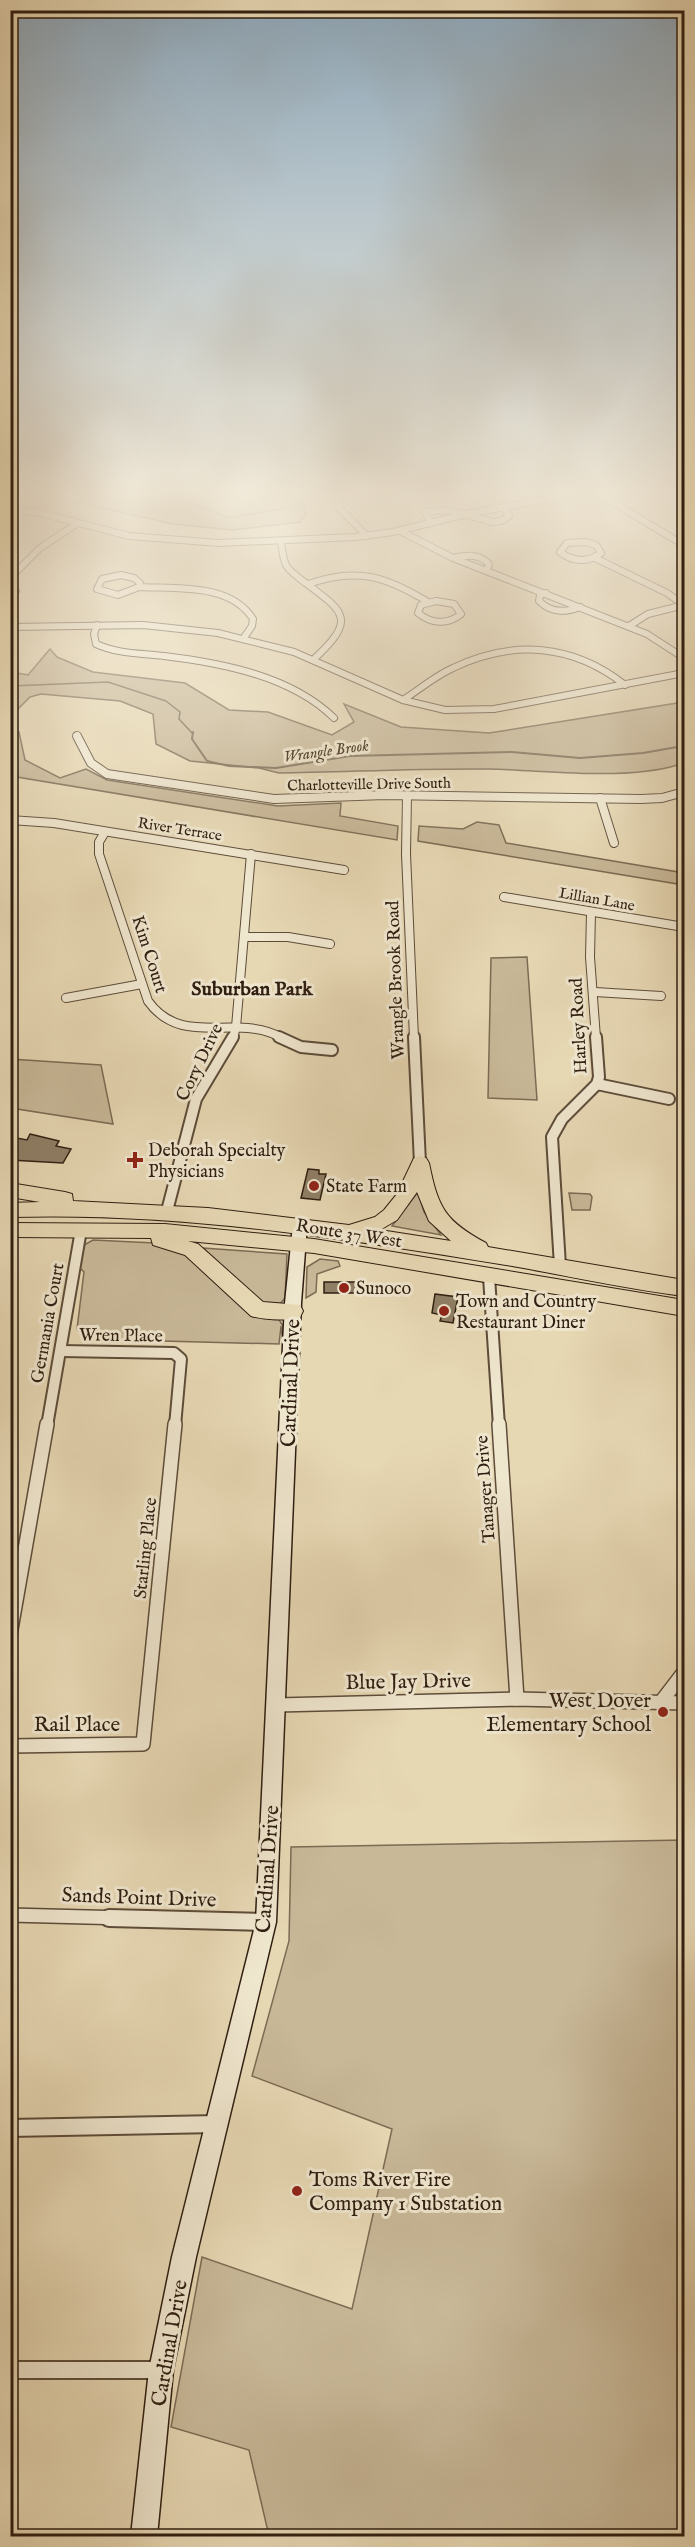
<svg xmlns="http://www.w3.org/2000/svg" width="695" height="2547" viewBox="0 0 695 2547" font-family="'IM FELL English',serif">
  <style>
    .green { fill: #c8b898; stroke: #7c6b54; stroke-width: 1.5 }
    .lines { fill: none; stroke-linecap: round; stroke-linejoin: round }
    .stream-far1 { stroke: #786852; stroke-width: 1.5 }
    .stream { stroke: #786852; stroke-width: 2 }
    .building { fill: #8f7f66; stroke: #2f1e11; stroke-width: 1.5 }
    .street-far4-casing { stroke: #5d4c3a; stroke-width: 8 }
    .street-far3-casing { stroke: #5d4c3a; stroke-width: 10 }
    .street-far2-casing { stroke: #5d4c3a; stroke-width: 14 }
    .street-far1-casing { stroke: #5d4c3a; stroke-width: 16 }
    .street-casing { stroke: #5d4c3a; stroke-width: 20 }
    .secondary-casing { stroke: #2f1e11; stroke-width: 3 }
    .highway-casing { stroke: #2f1e11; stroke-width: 2 }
    .street-far4 { stroke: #efe6ce; stroke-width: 6 }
    .street-far3 { stroke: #efe6ce; stroke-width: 8 }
    .street-far2 { stroke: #efe6ce; stroke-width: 10 }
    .street-far1 { stroke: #efe6ce; stroke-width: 13 }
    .street { stroke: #efe6ce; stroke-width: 16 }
    .secondary { fill: #efe6ce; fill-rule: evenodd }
    .highway { fill: #e7d8b4; fill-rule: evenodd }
    .poi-dot { fill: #8f2418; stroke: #efe6ce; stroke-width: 2 }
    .labels { text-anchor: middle; stroke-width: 6; stroke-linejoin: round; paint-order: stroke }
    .far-street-label { font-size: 15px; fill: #2f1e11; stroke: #efe6ce }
    .far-water-label { font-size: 16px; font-style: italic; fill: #594937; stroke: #efe6ce }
    .street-label { font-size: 18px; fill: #2f1e11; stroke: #efe6ce }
    .poi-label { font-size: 18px; fill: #2f1e11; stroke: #efe6ce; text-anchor: start }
    .neighbourhood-label { font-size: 20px; font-weight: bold; fill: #2f1e11; stroke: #efe6ce }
    .near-street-label { font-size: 21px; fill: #2f1e11; stroke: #efe6ce }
    .near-poi-label { font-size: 21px; fill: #2f1e11; stroke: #efe6ce; text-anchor: end }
  </style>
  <rect width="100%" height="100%" fill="#e7d8b4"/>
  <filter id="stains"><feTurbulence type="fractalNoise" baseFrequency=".00333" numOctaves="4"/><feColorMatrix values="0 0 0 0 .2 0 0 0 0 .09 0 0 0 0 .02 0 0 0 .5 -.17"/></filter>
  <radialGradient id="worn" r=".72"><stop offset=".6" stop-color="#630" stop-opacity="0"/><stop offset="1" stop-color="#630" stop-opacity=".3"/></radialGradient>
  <!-- green -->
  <g class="green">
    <path d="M11,494h290l5,20 -6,8 -68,8 -59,-6 -116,-26z"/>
    <path d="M50,649l7,8 36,15 92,11 44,27 39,2 64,23 22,-13 -10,-18 57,23 88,6 195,-31v61c-55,19 -136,7 -195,6 -70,-1 -140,3 -210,4l-20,-5 -69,-7 -34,-17 -3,-30 -33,-13 -79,-7 -11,3 -12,12h-7v-37l17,3z"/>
    <path d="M10,730l9,2 6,28 35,18 26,-9 21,11 171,26 63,-3 -1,13 58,10 -1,14 -386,-64z"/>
    <path d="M477,822l22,3 7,18 178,30v12l-266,-44 1,-15 44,3z"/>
    <path d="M527,957l10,143 -49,-2 3,-140z"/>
    <path d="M10,1059l91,6 12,59 -102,-16z"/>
    <path d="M418,1192l6,20 17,23 -49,-9z"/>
    <path d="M569,1193l21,1 2,3 -2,13h-18z"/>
    <path d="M93,1240l62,3 27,7 96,68 5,8v18l-2,-18 -2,18 -192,-5 -10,-10 7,-57 -4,-4 4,-23z"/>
    <path d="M203,1248l84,6 -2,44 -5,6 -14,3z"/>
    <path d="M320,1259l18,2 2,5 -23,8 -1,18 -10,6 1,-31z"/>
    <path d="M684,1840v696h-415l-20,-86 -78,-23 31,-170 150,52 40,-180 -140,-53 37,-135 2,-94z"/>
  </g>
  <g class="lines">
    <!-- stream-far1 -->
    <g class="stream-far1">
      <path d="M92,494l30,9 49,-4 23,4 34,15 65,-11 4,-4 -4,-5 -17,-4"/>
      <path d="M10,686l98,-4 58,19 14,11 -1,7 14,15"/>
    </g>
    <!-- stream -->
    <path class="stream" d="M193,732l-1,7 15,22 22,5 47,2 74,-12 162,-4 68,6 63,-5 40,-7 1,-3"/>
  </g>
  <!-- building -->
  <g class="building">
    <path d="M30,1134l29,7 -3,5 15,3 -8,14 -53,-3v-11l7,-11 10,2z"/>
    <path d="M308,1169l11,1v4h7l-6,26 -19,-2z"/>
    <rect x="324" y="1282" width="41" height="11"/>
    <path d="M435,1294l23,3 -5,26 -13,-2 2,-6 -10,-2z"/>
  </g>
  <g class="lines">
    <defs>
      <g id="street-far4">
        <path d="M338,494l-1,12 30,30"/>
        <path d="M599,494l85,51"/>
        <path d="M10,509l26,3 93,24 90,7 136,-6 38,-5 74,-18 108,-20"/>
        <path d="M431,523l-6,-11 23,-2 44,12 9,-1 8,-5 -6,-9"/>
        <path d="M400,531l53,27 194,76 37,24"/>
        <path d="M281,542c1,7 2,17 5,23 3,6 12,12 17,16 43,32 54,38 10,79"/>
        <path d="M585,542l11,3 5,8c-13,10 -28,9 -41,-1l7,-9z"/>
        <path d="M453,558c14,-3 25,-5 36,6l-2,7"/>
        <path d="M595,558l72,35 17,12"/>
        <path d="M121,575l13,3 6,5 -1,4 -21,8 -21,-6 5,-10z"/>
        <path d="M10,578l30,-30 38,-25"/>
        <path d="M308,584c49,-17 77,-8 120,18"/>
        <path d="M10,586l6,5 -6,7"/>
        <path d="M139,587c38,2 91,-4 114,32l-1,7 -9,13"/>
        <path d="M546,593l-6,2 -1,6c12,12 26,12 41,6"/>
        <path d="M436,601l18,3 7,10c-13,11 -30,10 -43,-1l3,-8z"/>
        <path d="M97,625l-3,9 2,10c22,10 44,9 68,12 58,7 127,20 170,62"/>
        <path d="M629,626l19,-12 36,-9"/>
        <path d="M10,627l133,-2 75,8 76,19 109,48 42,10 49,-1 190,-36"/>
        <path d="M403,700c17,-11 32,-24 50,-32 60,-29 120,-24 172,17"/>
      </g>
      <g id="street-far3">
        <path d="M77,736l14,27 16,11 167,25 111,-4 256,4 21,-1 22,-6"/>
        <path d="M407,796l-1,58 8,184"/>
        <path d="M600,798l14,45"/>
        <path d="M10,820l44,3 290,47"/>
        <path d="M105,832l-6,10v12l49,147c34,48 89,11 134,37"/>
        <path d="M504,897l180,30"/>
        <path d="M591,912l-1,45 6,81"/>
        <path d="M244,937h44l42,7"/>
        <path d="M595,992l66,4"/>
        <path d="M66,998l76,-14"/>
        <path d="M233,1038l3,-11 15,-173"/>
      </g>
      <g id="street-far2">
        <path d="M279,1037l22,10 31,3"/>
        <path d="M414,1037l6,126"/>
        <path d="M597,1084l72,15"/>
        <path d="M167,1211l29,-112 37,-62"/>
        <path d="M560,1266l-8,-129 10,-18 35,-35 2,-7 -3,-40"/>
        <path d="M489,1277l10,149"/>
        <path d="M61,1351l113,2 7,6 -6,67"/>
        <path d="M47,1426l34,-196"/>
      </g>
      <g id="street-far1">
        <path d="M499,1424l18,275"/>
        <path d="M10,1635l37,-211"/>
        <path d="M661,1702l23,-30"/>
        <path d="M277,1705l240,-6 167,4"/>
        <path d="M10,1746l133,-2 32,-320"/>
        <path d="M10,1915l154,4"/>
      </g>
      <g id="street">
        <path d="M109,1918l157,4"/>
        <path d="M10,2128l208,-4"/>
        <path d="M10,2370h151"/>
      </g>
      <path id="secondary" d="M300,1219l7,6 -6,78 -25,619 -80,335 -23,113 -16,166h-26l18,-166 23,-113 84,-335 29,-619 8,-78z"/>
      <g id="highway">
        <path d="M420,1156l6,2 3,5c9,45 16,58 57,80l2,4 196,33v16c-59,-7 -119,-21 -178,-31 -165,-27 -328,-53 -496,-48v-14l30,-1 -30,-5v-14l55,9 7,2 1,7 135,7 141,17 26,-8 9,-7 13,-16 17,-36zM417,1192l12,29 22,20 -71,-11 17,-10z"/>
        <path d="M10,1223l155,1 149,15 370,61v16l-370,-63 -126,-12 10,3 65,58 37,3 3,6 -3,6c-14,4 -35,3 -49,-1l-66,-61 -32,-10 -2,-7 -141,-1z"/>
      </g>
    </defs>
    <!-- street-far4 casing -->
    <use href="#street-far4" class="street-far4-casing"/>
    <!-- street-far3 casing -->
    <use href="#street-far3" class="street-far3-casing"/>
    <!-- street-far2 casing -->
    <use href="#street-far2" class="street-far2-casing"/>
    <!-- street-far1 casing -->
    <use href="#street-far1" class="street-far1-casing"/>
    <!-- street casing -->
    <use href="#street" class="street-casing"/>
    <!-- secondary casing -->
    <use href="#secondary" class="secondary-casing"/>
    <!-- highway casing -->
    <use href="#highway" class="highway-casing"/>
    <!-- street-far4 -->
    <use href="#street-far4" class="street-far4"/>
    <!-- street-far3 -->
    <use href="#street-far3" class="street-far3"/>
    <!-- street-far2 -->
    <use href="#street-far2" class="street-far2"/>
    <!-- street-far1 -->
    <use href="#street-far1" class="street-far1"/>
    <!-- street -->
    <use href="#street" class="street"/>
    <!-- secondary -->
    <use href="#secondary" class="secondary"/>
    <!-- highway -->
    <use href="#highway" class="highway"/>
  </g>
  <!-- sky -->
  <linearGradient id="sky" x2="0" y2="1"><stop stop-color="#8ea9bd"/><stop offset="0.58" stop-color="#f4eddd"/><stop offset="1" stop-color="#f4eddd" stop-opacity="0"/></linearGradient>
  <rect width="695" height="851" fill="url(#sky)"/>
  <!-- markers -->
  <g class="poi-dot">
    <path d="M132 1151h6v6h6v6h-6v6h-6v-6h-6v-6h6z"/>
    <circle cx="314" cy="1186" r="6"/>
    <circle cx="344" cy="1288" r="6"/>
    <circle cx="444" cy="1311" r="6"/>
    <circle cx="663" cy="1712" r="6"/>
    <circle cx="297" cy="2191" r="6"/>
  </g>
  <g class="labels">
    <!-- far-street labels -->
    <g class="far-street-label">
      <text transform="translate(369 784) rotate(-1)" y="5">Charlotteville Drive South</text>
      <text transform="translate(180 829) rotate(9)" y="5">River Terrace</text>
      <text transform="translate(597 899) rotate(10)" y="5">Lillian Lane</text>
    </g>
    <!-- far-water labels -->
    <g class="far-water-label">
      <text transform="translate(326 750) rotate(-8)" y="6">Wrangle Brook</text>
    </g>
    <!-- street labels -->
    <g class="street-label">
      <text transform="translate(150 954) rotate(72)" y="6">Kim Court</text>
      <text transform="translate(395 980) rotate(-92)" y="6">Wrangle Brook Road</text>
      <text transform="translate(578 1026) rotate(-93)" y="6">Harley Road</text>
      <text transform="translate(199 1062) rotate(-64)" y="6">Cory Drive</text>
      <text transform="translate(349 1233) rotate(9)" y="6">Route 37 West</text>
      <text transform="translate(47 1323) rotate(-80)" y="6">Germania Court</text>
      <text transform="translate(121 1335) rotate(1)" y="6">Wren Place</text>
      <text transform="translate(485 1489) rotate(-94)" y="6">Tanager Drive</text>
      <text transform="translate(145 1548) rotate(-84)" y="6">Starling Place</text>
    </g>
    <!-- poi labels -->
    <g class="poi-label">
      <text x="148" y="1156">Deborah Specialty<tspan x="148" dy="21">Physicians</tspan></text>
      <text x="326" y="1192">State Farm</text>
      <text x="356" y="1294">Sunoco</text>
      <text x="456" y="1307">Town and Country<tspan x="456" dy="21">Restaurant Diner</tspan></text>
    </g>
    <!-- neighbourhood labels -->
    <g class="neighbourhood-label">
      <text x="252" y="995">Suburban Park</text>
    </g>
    <!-- near-street labels -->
    <g class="near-street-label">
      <text transform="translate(290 1383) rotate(-88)" y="7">Cardinal Drive</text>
      <text transform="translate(408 1681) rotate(-1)" y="7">Blue Jay Drive</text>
      <text x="77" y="1731">Rail Place</text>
      <text transform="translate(267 1869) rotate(-86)" y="7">Cardinal Drive</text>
      <text transform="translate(139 1897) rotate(2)" y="7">Sands Point Drive</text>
      <text transform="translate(169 2343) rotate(-80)" y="7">Cardinal Drive</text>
    </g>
    <!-- near-poi labels -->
    <g class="near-poi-label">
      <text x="651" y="1707">West Dover<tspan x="651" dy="24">Elementary School</tspan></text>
      <text x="309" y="2186" text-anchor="start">Toms River Fire<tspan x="309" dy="24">Company 1 Substation</tspan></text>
    </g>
  </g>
  <!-- margin -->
  <rect width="695" height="2547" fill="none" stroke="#e7d8b4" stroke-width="36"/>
  <rect x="12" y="12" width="671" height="2523" fill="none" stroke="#2f1e11" stroke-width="3"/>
  <rect x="18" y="18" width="659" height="2511" fill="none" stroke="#2f1e11" stroke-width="1.5"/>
  <rect width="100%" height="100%" filter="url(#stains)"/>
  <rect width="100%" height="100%" fill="url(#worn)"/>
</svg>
